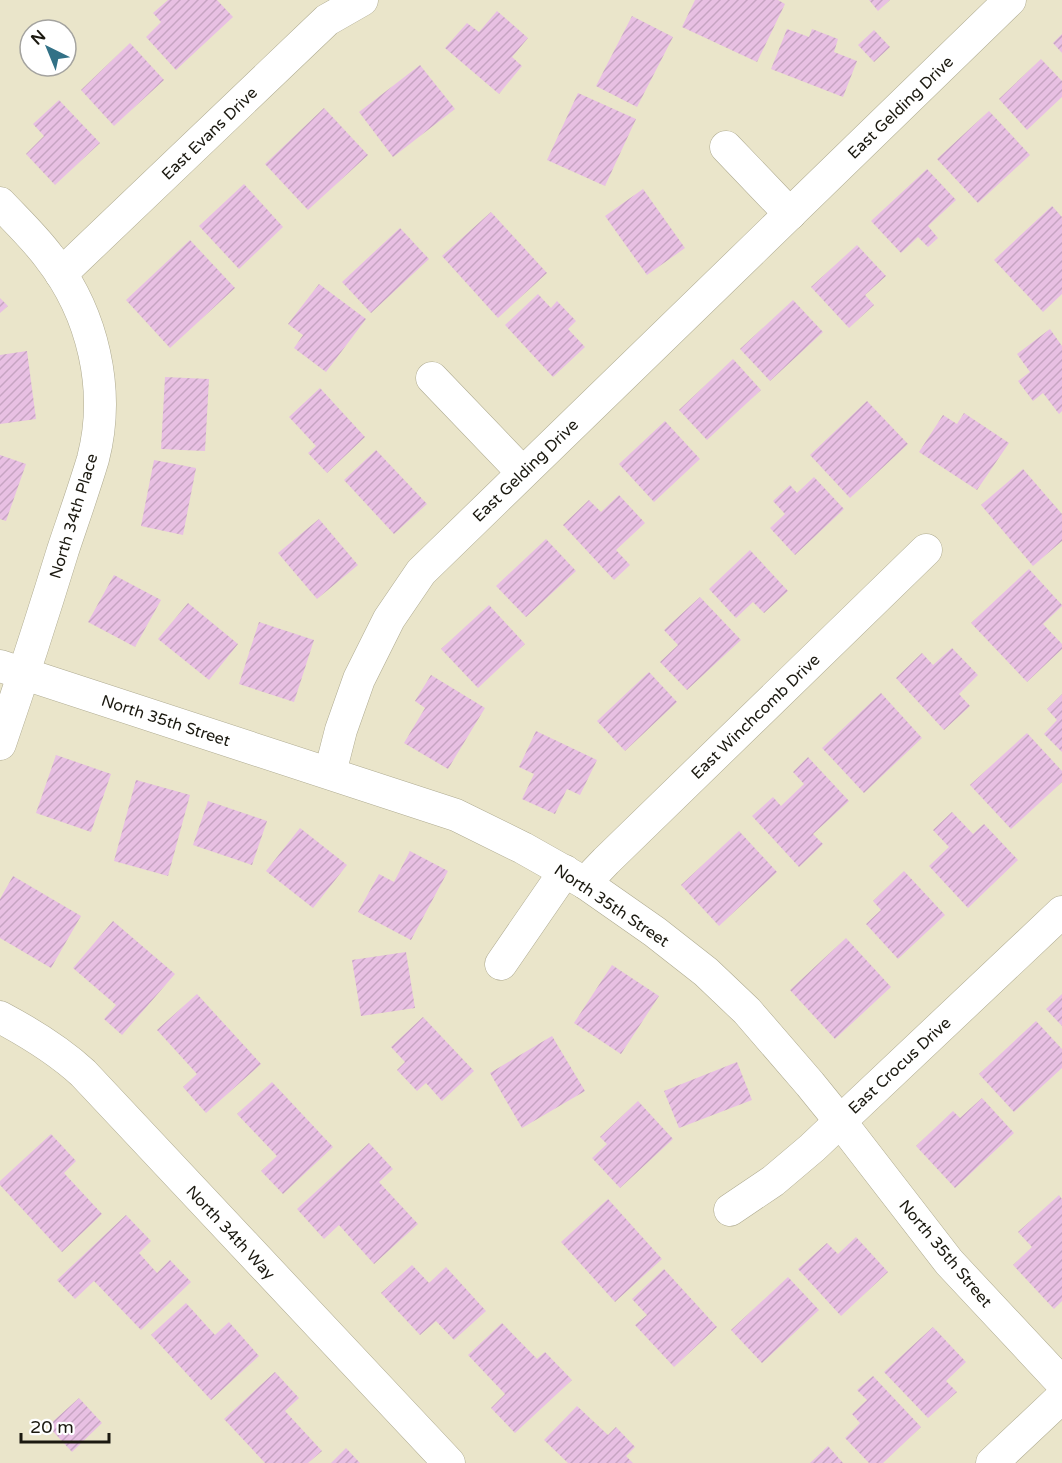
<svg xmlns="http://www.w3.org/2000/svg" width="1062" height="1463" viewBox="0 0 1062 1463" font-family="'Varela Round',sans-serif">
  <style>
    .building { fill: url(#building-hatch) }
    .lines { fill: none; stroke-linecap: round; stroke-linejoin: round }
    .street-casing { stroke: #aeaa90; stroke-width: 33 }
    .street { stroke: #fff; stroke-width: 32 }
    .labels { text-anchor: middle; stroke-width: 4.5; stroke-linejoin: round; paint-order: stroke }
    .street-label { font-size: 16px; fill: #1b1910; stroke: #fff }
  </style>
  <defs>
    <pattern id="building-hatch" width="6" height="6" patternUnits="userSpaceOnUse" patternTransform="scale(1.5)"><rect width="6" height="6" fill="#e8c0e3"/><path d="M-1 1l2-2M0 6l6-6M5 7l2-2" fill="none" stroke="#c6a4c2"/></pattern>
  </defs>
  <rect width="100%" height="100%" fill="#eae5ca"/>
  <!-- building -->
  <g class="building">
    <path d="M168,0h49l16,17 -57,53 -30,-33 15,-15 -8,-9z"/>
    <path d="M695,0h83l7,4 -28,58 -75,-35z"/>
    <path d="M869,0h21l-12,11z"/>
    <path d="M497,11l31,27 -16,19 10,9 -23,28 -54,-46 22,-25 12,9z"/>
    <path d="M632,16l41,21 -36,70 -41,-21z"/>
    <path d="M787,29l22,8 3,-8 26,10 -4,13 23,9 -14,36 -72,-28z"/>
    <path d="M874,30l16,17 -16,15 -16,-17z"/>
    <path d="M1062,34v19l-9,-10z"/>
    <path d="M130,43l34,37 -50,46 -33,-36z"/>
    <path d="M1041,59l21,22v16l-35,33 -28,-31z"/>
    <path d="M420,65l35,44 -62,48 -34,-45z"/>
    <path d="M578,93l58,26 -31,67 -58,-26z"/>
    <path d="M59,100l41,43 -45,42 -29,-31 18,-18 -11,-12z"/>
    <path d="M324,108l44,47 -60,55 -43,-46z"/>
    <path d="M989,111l41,44 -52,48 -41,-44z"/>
    <path d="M927,169l29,31 -28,26 10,12 -10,9 -10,-10 -17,16 -30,-32z"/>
    <path d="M244,184l39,43 -44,42 -40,-43z"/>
    <path d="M643,189l42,59 -38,27 -42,-59z"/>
    <path d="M1052,206l10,11v77l-19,18 -49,-52z"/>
    <path d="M491,212l56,61 -49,45 -56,-62z"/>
    <path d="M400,228l29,31 -58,54 -29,-31z"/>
    <path d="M190,240l45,48 -65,60 -44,-48z"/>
    <path d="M857,245l29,31 -21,19 9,10 -25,23 -38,-41z"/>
    <path d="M319,284l47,35 -40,53 -32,-24 9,-13 -15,-11z"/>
    <path d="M538,294l13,14 6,-7 19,20 -8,8 17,18 -32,30 -48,-52z"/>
    <path d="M0,298l8,8 -8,7z"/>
    <path d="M793,300l30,32 -53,49 -30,-32z"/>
    <path d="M1050,329l12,17v65l-3,3 -16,-21 -10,8 -15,-20 12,-9 -13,-18z"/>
    <path d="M27,351l9,68 -36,5v-69z"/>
    <path d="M733,359l28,31 -54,50 -28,-30z"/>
    <path d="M165,377l44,2 -4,72 -44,-2z"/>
    <path d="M320,388l45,49 -38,36 -19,-20 8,-7 -27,-29z"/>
    <path d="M867,401l41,43 -58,54 -40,-43z"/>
    <path d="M964,413l45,30 -32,47 -58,-38 24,-37 14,9z"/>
    <path d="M665,421l35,38 -46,43 -35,-38z"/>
    <path d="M376,450l51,54 -33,30 -50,-54z"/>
    <path d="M0,455l26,9 -20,57 -6,-2z"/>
    <path d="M154,460l42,8 -13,67 -42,-9z"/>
    <path d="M1023,469l39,45v27l-29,25 -52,-61z"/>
    <path d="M814,477l30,32 -49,46 -25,-27 15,-14 -12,-13 17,-16 7,8z"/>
    <path d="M619,495l26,28 -29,27 14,15 -16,15 -51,-55 26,-25 12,12z"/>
    <path d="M319,519l39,46 -41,34 -39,-46z"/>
    <path d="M546,539l30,32 -50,46 -30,-31z"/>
    <path d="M750,550l38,41 -24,22 -11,-11 -17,16 -27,-29z"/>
    <path d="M1029,569l33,36v1l-19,18 19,20v5l-35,33 -56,-59z"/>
    <path d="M114,575l47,25 -26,47 -47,-25z"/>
    <path d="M700,597l41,43 -54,50 -27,-28 18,-17 -14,-15z"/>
    <path d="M188,603l50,41 -29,36 -51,-41z"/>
    <path d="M489,605l36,39 -47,44 -37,-39z"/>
    <path d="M259,622l55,18 -20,62 -55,-18z"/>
    <path d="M952,648l26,27 -19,19 11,12 -26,24 -48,-52 26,-25 11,12z"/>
    <path d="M649,672l28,30 -52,49 -28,-30z"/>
    <path d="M431,675l54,33 -37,61 -44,-26 21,-35 -10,-7z"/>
    <path d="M881,693l41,45 -58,55 -42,-45z"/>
    <path d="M1062,694v58l-18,-18 13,-14 -10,-11z"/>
    <path d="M536,731l61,29 -17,35 -13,-6 -12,25 -33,-15 12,-25 -15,-7z"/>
    <path d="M1027,733l35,38v11l-51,47 -41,-44z"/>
    <path d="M56,755l55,19 -20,58 -55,-19z"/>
    <path d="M808,757l41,44 -36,33 10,10 -24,23 -47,-51 21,-19 8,9 23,-22 -11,-12z"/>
    <path d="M136,780l54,15 -22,81 -54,-15z"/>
    <path d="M208,801l59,20 -15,44 -59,-20z"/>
    <path d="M952,812l21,22 11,-10 34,36 -50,48 -39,-42 20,-19 -16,-17z"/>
    <path d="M300,828l47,37 -34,43 -47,-37z"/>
    <path d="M739,831l38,41 -58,54 -38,-41z"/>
    <path d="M410,851l38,20 -37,69 -53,-28 21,-38 15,8z"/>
    <path d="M904,871l41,44 -47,44 -32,-35 15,-14 -8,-9z"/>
    <path d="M13,876l68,40 -30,52 -51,-30v-39z"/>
    <path d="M113,921l62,53 -53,61 -18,-16 12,-14 -43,-37z"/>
    <path d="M846,938l45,49 -56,52 -45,-49z"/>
    <path d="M406,952l9,56 -54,8 -9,-56z"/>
    <path d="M612,965l47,31 -38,58 -47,-31z"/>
    <path d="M197,994l64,70 -55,49 -23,-26 14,-13 -40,-44z"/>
    <path d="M1062,994v32l-16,-17z"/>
    <path d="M423,1017l51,54 -32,30 -16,-18 -9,8 -20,-21 8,-8 -14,-15z"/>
    <path d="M1036,1021l26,28v19l-48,44 -35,-38z"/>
    <path d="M552,1036l33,55 -63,37 -32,-55z"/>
    <path d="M737,1062l15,38 -73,28 -15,-37z"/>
    <path d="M272,1082l61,65 -50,47 -22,-23 16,-15 -40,-42z"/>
    <path d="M982,1098l32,35 -59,55 -39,-42 37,-35 7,7z"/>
    <path d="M638,1101l35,38 -53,49 -28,-30 15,-14 -7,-7z"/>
    <path d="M51,1134l25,27 -12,12 38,41 -40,38 -62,-67v-4z"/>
    <path d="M369,1143l24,26 -14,13 39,42 -44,40 -35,-39 -15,14 -27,-30z"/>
    <path d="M1059,1195l3,4v102l-8,8 -41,-44 19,-18 -14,-15z"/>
    <path d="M608,1199l54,60 -47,43 -54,-60z"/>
    <path d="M126,1215l25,26 -12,12 18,20 13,-13 21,22 -50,48 -47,-49 -19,18 -18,-19z"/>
    <path d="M856,1237l32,35 -47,44 -43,-47 29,-26 11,11z"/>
    <path d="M412,1265l17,18 17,-16 40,44 -32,29 -18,-19 -16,14 -39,-42z"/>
    <path d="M664,1269l53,58 -43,40 -39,-42 12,-10 -15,-16z"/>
    <path d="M788,1277l31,33 -57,53 -31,-33z"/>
    <path d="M186,1303l29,32 14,-13 30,34 -48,44 -60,-65z"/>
    <path d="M502,1323l35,36 8,-7 27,28 -57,53 -24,-25 14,-14 -37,-39z"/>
    <path d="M933,1327l33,35 -20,19 11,11 -29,26 -44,-46z"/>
    <path d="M275,1372l24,26 -14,13 37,40 -14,12h-43l-41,-44z"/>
    <path d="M873,1376l48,51 -38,36h-14l-24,-25 15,-15 -8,-9 15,-14 -10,-10z"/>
    <path d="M79,1398l23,25 -30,29 -24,-26z"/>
    <path d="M577,1406l31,29 8,-8 19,20 -9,9 7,7h-65l-24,-23z"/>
    <path d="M828,1446l15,17h-33z"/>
    <path d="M346,1448l14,15h-29z"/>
  </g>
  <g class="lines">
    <defs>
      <g id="street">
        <path d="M726,147l64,67"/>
        <path d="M0,203c17,18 35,35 49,54 44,56 62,133 44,202 -9,30 -20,61 -30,91 -20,65 -41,130 -63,194"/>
        <path d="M61,274l266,-254 35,-20"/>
        <path d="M432,378l90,94"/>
        <path d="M0,666l456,149 67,33 62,35 70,49 51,40 41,39 63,73 30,37 109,141 113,121"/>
        <path d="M330,773l11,-43 18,-51 30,-60 32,-47 589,-572"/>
        <path d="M585,883l21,-22 320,-311"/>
        <path d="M501,964l64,-93"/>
        <path d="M0,1017c30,16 58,33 83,56l366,390"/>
        <path d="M730,1210l43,-29 39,-33 250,-236"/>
        <path d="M992,1463l70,-66"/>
      </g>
    </defs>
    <!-- street casing -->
    <use href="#street" class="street-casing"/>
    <!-- street -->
    <use href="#street" class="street"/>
  </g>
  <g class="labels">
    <!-- street labels -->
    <g class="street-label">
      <text transform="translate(900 107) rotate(-44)" y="6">East Gelding Drive</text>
      <text transform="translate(209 133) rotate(-44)" y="6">East Evans Drive</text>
      <text transform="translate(525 470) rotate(-44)" y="6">East Gelding Drive</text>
      <text transform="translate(73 516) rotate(-73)" y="6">North 34th Place</text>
      <text transform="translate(755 716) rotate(-44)" y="6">East Winchcomb Drive</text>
      <text transform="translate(166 720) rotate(18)" y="6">North 35th Street</text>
      <text transform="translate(612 905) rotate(34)" y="6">North 35th Street</text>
      <text transform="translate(899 1065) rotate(-43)" y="6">East Crocus Drive</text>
      <text transform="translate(231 1232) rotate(47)" y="6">North 34th Way</text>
      <text transform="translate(946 1253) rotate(50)" y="6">North 35th Street</text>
    </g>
  </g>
  <!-- north arrow -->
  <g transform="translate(48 48) rotate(317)"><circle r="28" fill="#ffffff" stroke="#a4a39f" stroke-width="1.5"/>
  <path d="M0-4.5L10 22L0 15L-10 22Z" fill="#327186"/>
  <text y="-9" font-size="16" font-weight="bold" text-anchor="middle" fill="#1b1910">N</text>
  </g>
  <!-- scale -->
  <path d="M21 1433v9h88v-9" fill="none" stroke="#1b1910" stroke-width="3"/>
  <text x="30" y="1433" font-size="18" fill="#1b1910" stroke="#ffffff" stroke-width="4.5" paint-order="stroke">20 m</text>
</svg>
